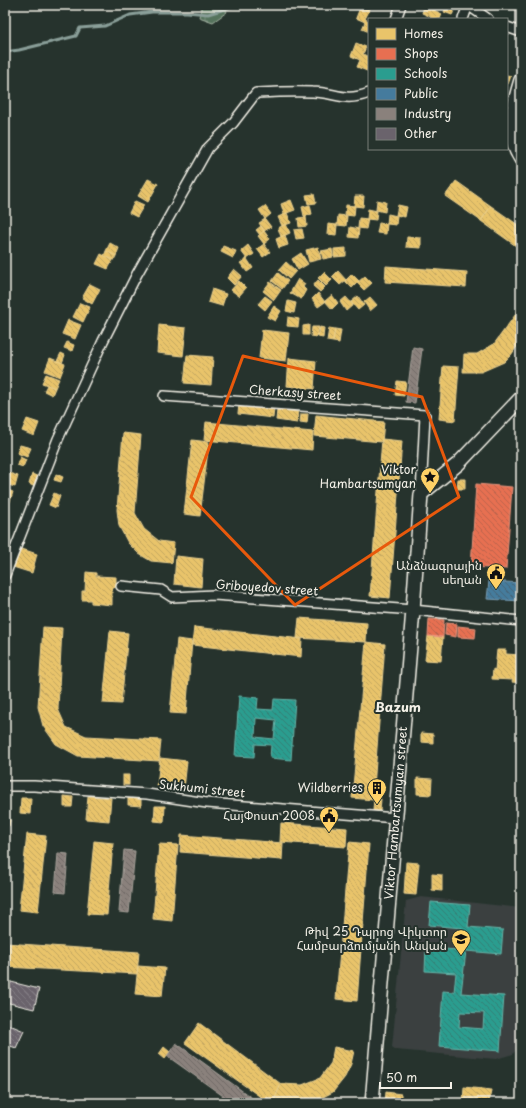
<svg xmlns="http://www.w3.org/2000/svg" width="526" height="1108" viewBox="0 0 526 1108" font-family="'Playpen Sans','Noto Sans Armenian',sans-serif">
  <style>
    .built { fill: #3a4140 }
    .wetland { fill: url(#wetland-marsh); stroke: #a4b2a2 }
    .homes { fill: url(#homes-back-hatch); stroke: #ecd290 }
    .shops { fill: url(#shops-back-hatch); stroke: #eb967e }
    .schools { fill: url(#schools-back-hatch); stroke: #67b6aa; fill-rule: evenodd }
    .public { fill: url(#public-back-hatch); stroke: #7a9eb4 }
    .industry { fill: url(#industry-back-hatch); stroke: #aaa39c }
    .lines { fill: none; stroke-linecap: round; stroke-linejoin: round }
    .stream { stroke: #8a9f99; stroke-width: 3 }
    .building { fill: url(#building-back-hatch); stroke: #f4f1e8 }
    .street-casing { stroke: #f4f1e8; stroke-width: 12 }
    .secondary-casing { stroke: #f4f1e8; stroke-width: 16 }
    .street { stroke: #26332d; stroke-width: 9 }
    .secondary { stroke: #26332d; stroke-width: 13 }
    .marked { fill: none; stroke: #e8590c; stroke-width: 3; stroke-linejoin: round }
    .labels { text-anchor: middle; stroke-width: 4; stroke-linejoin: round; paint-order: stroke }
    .street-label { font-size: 12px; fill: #f4f1e8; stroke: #26332d }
    .poi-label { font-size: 12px; fill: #f4f1e8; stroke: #26332d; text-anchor: end }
    .neighbourhood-label { font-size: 13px; font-weight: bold; fill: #f4f1e8; stroke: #26332d }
  </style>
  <defs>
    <pattern id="wetland-marsh" width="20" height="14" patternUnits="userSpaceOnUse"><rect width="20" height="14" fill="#54735c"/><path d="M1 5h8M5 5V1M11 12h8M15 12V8" fill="none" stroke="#768e7b"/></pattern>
    <pattern id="homes-back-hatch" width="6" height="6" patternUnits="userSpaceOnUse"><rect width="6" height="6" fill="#e9c46a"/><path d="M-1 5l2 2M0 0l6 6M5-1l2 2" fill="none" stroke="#c1a561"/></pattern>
    <pattern id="shops-back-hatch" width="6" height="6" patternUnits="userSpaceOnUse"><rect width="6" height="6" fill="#e76f51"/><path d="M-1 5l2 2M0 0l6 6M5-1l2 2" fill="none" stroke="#b8634e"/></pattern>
    <pattern id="schools-back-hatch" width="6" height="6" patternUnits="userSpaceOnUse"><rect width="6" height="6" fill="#2a9d8f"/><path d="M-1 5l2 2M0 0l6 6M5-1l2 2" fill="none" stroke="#357f75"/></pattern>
    <pattern id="public-back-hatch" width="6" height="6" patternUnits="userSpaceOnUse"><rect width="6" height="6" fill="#457b9d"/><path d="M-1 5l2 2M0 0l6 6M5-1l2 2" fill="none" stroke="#476476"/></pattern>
    <pattern id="industry-back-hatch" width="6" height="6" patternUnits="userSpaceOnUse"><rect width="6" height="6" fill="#8a817c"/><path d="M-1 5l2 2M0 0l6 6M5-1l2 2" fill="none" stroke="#706a66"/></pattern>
    <pattern id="building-back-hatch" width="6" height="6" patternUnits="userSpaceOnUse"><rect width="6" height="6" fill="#6a636c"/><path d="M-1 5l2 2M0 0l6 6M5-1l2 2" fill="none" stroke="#807a81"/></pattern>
  </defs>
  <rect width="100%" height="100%" fill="#26332d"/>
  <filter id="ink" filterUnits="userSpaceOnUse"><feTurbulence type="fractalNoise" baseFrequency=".025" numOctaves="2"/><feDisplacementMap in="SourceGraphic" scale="8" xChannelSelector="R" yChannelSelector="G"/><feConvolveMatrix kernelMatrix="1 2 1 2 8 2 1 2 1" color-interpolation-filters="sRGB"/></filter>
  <g filter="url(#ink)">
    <!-- built -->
    <path class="built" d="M421,897l100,11v96l-4,45 -4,5 -17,5 -100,-9 -4,-3 14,-146z"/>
    <!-- wetland -->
    <path class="wetland" d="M202,5h21l4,7 -14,10 -14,-5z"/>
    <!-- homes -->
    <g class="homes">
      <path d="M361,5l9,4 -5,10 4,2v11l-7,-3 3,-7 -9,-4z"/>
      <path d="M420,5l16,1 -2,4 8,4 -2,5h-10l1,-2 -9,-4 2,-6z"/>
      <path d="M447,5h10l-5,10 -8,-3z"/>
      <path d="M356,43l10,4 -3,7 6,3 -2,14 -10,-4 3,-7 -9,-4z"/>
      <path d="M507,75l4,1 -3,8h-1z"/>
      <path d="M148,179l10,5 -10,18 -10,-6z"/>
      <path d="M456,181l35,25 -10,15 -36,-25z"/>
      <path d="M314,194l2,9 -8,1 -2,-9z"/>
      <path d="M355,196h9l-1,11 -9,-1z"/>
      <path d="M291,200l4,10 -11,4 -3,-10z"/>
      <path d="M377,200l9,2 -1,10 -9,-2z"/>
      <path d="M135,201l9,4 -7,12 -8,-4z"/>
      <path d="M310,205l2,9 -8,2 -2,-9z"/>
      <path d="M346,205l9,1 -1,10 -9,-1z"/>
      <path d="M398,205l9,2 -2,10 -9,-2z"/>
      <path d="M265,206l6,8 -6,5 -6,-9z"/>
      <path d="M491,206l30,21v12l-5,7 -35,-25z"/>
      <path d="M368,209l9,2 -1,9 -9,-1z"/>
      <path d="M287,213l4,10 -9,3 -4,-9z"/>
      <path d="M388,214l9,2 -1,9 -9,-1z"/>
      <path d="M338,215l9,1 -1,10 -9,-1z"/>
      <path d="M306,217l1,9 -8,1 -1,-9z"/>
      <path d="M359,218l9,1 -2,10 -8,-1z"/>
      <path d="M265,219l6,8 -7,4 -5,-8z"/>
      <path d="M379,223l8,1 -1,10 -9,-1z"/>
      <path d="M286,224l4,9 -9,4 -3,-9z"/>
      <path d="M328,224l9,1 -1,10 -9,-1z"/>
      <path d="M261,226l3,5 -4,4 -4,-5z"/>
      <path d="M350,227l9,2 -1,9 -9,-1z"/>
      <path d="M302,229l2,9 -8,1 -2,-9z"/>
      <path d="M264,231l6,8 -6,5 -6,-8z"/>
      <path d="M285,235l3,10 -9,3 -3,-9z"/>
      <path d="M407,237l14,1v10l-15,-1z"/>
      <path d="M521,239v11l-5,-4z"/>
      <path d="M110,243l9,5 -3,8 -10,-5z"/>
      <path d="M264,244l6,8 -7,5 -6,-8z"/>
      <path d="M248,245l6,9 -7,5 -6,-8z"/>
      <path d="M223,246l13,5 -3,7 -12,-6z"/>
      <path d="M318,247l3,12 -12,3 -3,-12z"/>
      <path d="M346,248v8l-12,1v-8z"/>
      <path d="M332,249l1,8 -10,2 -2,-8z"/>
      <path d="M106,251l10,5 -2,4 -10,-4z"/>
      <path d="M301,253l7,11 -10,6 -6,-11z"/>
      <path d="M101,254l12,6 -5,9 -12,-5z"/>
      <path d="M247,259l6,9 -6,4 -7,-9z"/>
      <path d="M286,262l10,9 -7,8 -10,-9z"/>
      <path d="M386,266l81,6 -1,15 -81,-5z"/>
      <path d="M234,269l8,7 -8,9 -7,-7z"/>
      <path d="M338,271l8,9 -6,5 -8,-8z"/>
      <path d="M324,272l8,8 -6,6 -8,-8z"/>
      <path d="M278,273l10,8 -6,8 -10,-8z"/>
      <path d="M352,274l7,7 -7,7 -7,-7z"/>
      <path d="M365,276l7,7 -8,7 -7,-7z"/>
      <path d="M298,279l7,5 -2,3 3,3 -5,9 -11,-6z"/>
      <path d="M318,280l7,7 -5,5 -7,-6z"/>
      <path d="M239,281l7,7 -7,8 -8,-6z"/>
      <path d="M270,282l11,8 -7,10 -11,-9z"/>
      <path d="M90,284l10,5 -8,15 -10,-6z"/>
      <path d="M212,289l14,5 -4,12 -14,-4z"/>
      <path d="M318,293l7,9 -7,5 -6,-8z"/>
      <path d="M332,295l6,8 -6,6 -7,-8z"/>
      <path d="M265,296l7,5 -7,9 -7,-6z"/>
      <path d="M358,296l6,9 -6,5 -7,-8z"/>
      <path d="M346,297l7,8 -7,6 -6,-9z"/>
      <path d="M370,297l7,8 -7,6 -6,-9z"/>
      <path d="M288,301l8,2 -2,10 -8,-2z"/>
      <path d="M80,303l10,4 -7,15 -10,-5z"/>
      <path d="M274,306l7,5 -6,10 -8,-4z"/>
      <path d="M521,307v34l-10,14 -7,7 -23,10h-18l1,-18h13l17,-10z"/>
      <path d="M288,317l11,2 -1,8 -11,-1z"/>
      <path d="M68,320l13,5 -6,14 -13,-5z"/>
      <path d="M159,325l27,3 -3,28 -26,-3z"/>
      <path d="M309,325v10h-6v-9z"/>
      <path d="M312,327h7l-2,10 -6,-1z"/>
      <path d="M320,327l4,1 -1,10 -5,-1z"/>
      <path d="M329,328l6,1 -2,13 -6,-1z"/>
      <path d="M335,329l6,1 -2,13 -6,-1z"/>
      <path d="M262,330l27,3 -3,28 -27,-3z"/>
      <path d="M67,342l7,3 -2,6 -8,-3z"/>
      <path d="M61,353l4,2 -3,8 -5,-2z"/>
      <path d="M187,355l26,2 -2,28 -27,-2z"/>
      <path d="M50,358l15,6 -5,13 -15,-6z"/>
      <path d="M289,358l27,3 -2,28 -27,-3z"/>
      <path d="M443,366l16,1 -4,54 -16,-2z"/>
      <path d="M46,374l13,5 -4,9 -13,-5z"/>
      <path d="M397,381l9,1 -2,14 -9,-1z"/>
      <path d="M47,385l8,3 -3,7 -8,-4z"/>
      <path d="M239,404l35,4 -1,10 -35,-4z"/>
      <path d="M277,410l21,2 -1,11 -21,-3z"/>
      <path d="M301,414h7l-1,9 -7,-1z"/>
      <path d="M316,415l68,7 -2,20 -68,-6z"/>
      <path d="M27,419l12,4 -5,13 -12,-5z"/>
      <path d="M206,422l107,10 -1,18 -108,-10z"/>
      <path d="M123,433l18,2 -6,78 9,16 15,12 15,2 -2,20 -21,-2 -12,-7 -11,-11 -9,-17 -2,-16z"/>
      <path d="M382,439l20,2 -12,157 -20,-2z"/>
      <path d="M192,440l17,2 -9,74 -16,-2z"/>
      <path d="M20,445l11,3 -4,9 -10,-4z"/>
      <path d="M20,457l6,3 -3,7 -6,-2z"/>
      <path d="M6,472l12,4 -3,11 -10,-3z"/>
      <path d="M32,474l7,3 -4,10 -6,-3z"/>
      <path d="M56,474l7,3 -2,5 -7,-2z"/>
      <path d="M458,479h7v10h-8z"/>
      <path d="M5,489l8,3 -7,22h-1z"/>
      <path d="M54,493l6,3 -4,12 -7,-3z"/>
      <path d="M19,548l18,6 -5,19 -19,-6z"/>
      <path d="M176,556l27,3 -2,28 -27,-3z"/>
      <path d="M86,572l10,1v3l20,1v10h-4v18l-21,-2v-3h-9v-9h3z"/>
      <path d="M299,618l68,5 -1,19 -69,-4z"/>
      <path d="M43,627l19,1 -4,81 8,18 20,9 75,4 -2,21 -81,-5 -22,-12 -13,-18 -5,-19z"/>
      <path d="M194,627l108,12 -1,18 -109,-12z"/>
      <path d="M110,631l18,2 -7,71 -18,-1z"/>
      <path d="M428,636l15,1 -2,24 -16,-1z"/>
      <path d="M177,639l15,2 -6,73 -16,-1z"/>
      <path d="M366,642l19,2 -12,156 -21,-2z"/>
      <path d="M497,650h9v4l15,1v28l-9,-1 1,-2 -21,-1 1,-10 2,1z"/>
      <path d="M421,733l12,1v9l-12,-1z"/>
      <path d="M160,758l27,3 -3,28 -27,-3z"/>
      <rect x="123" y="775" width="6" height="10"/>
      <path d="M417,778l15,1 -1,16 -14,-1z"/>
      <path d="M64,796l9,1 -1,10h-8z"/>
      <path d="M88,796l23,2 -2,23 -23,-2z"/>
      <path d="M21,798h10l-1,16 -10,-1z"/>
      <path d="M128,798l13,1v7l-13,-1z"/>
      <path d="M374,798l7,1 -1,12h-7z"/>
      <path d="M155,806h10l-1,16 -10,-1z"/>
      <path d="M5,818l5,2 -1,6h-4z"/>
      <path d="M281,823l66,5 -1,19 -66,-5z"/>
      <path d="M27,834l19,2 -8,76 -19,-2z"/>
      <path d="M181,835l102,8 -1,17 -102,-8z"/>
      <path d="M94,841l19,2 -6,72 -20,-1z"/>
      <path d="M349,842l20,2 -12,157 -21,-2z"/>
      <path d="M159,844l19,1 -6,76 -19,-2z"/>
      <path d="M406,862l13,1 -3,32 -12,-1z"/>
      <path d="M432,874l10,1v16l-10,-1z"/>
      <path d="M5,943l134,9 -2,22 -132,-7z"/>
      <path d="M138,966l27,2 -3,28 -27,-2z"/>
      <path d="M199,1023l82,61 -8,19h-4l-84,-60z"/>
      <path d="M164,1047l6,5 -5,7 -6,-5z"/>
      <path d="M334,1047l20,4 -3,13 -6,13 -12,15 -22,11h-38l8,-19 21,1 18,-7 11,-15z"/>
      <path d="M464,1087l27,3 -2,13h-26z"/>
      <path d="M386,1092l15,2v9h-16z"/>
    </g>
    <!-- shops -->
    <g class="shops">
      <path d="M476,484l36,3 -6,82 -35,-2z"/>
      <path d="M429,619l15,1 -1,17 -15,-1z"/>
      <path d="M446,623l11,1 -1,13 -11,-2z"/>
      <path d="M458,626l18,2 -1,10 -17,-1z"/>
    </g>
    <!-- schools -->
    <g class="schools">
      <path d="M239,696l19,2 -1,11 16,1 1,-11 21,1 -4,60 -21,-2 1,-13 -16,-1 -1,13 -19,-1zM256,718l20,2 -2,19 -19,-2z"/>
      <path d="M431,902l39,3 -2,22 35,3 -2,24 -35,-3 -5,42 43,3 -4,55 -61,-5 4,-55 11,1 2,-19 -31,-2 1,-23 34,2 2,-22 -33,-3zM460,1012l24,1 -1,16 -24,-2z"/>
    </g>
    <!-- public -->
    <path class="public" d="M489,581l32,2v18l-34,-2z"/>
    <!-- industry -->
    <g class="industry">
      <path d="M413,347l9,2 -7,54 -9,-1z"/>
      <path d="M124,850l11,1 -6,62 -10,-1z"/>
      <path d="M58,853l10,1 -3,39 -10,-1z"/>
      <path d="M176,1043l76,55 -3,5h-16l-66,-47z"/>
    </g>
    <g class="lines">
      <!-- stream -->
      <path class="stream" d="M5,52l14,-2 57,-14 4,-8 25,-2 25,-11 22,-3h35l21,2 30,-9"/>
    </g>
    <!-- building -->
    <g class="building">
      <path d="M7,981l32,8 -5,20 -29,-7z"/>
      <path d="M5,1023l19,8 -8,17 -11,-4z"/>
    </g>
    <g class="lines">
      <defs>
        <g id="street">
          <path d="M468,5l20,14"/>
          <path d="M396,19l5,-14"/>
          <path d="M463,19l5,-14"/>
          <path d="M507,27l14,5"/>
          <path d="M164,396l261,19 -4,79"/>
          <path d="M5,575l53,-136 45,-98 34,-67 71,-126 25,-25 23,-30c19,-1 37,-2 56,-1 24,0 31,11 57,1"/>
          <path d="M121,586l40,4 11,7 42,-2 199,15 108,11"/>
          <path d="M5,786h29l113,8 60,9 189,15"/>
        </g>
        <g id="secondary">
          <path d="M521,80c-8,27 -17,54 0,79"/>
          <path id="s1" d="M372,1103l41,-493 8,-116 37,-30 63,-66"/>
        </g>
      </defs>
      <!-- street casing -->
      <use href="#street" class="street-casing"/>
      <!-- secondary casing -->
      <use href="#secondary" class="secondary-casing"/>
      <!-- street -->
      <use href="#street" class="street"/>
      <!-- secondary -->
      <use href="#secondary" class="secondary"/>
    </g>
  </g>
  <!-- marked area -->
  <path class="marked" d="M243,356l179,41 37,100 -164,108 -104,-108z"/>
  <!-- icons -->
  <defs>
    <symbol id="sight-pin" viewBox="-11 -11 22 30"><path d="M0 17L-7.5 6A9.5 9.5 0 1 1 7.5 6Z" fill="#ffd166" stroke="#26332d"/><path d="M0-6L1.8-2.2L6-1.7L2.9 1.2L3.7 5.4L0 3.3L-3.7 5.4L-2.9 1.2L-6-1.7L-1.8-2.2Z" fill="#111"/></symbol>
    <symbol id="civic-pin" viewBox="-11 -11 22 30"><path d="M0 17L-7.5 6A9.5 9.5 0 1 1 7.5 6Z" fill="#ffd166" stroke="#26332d"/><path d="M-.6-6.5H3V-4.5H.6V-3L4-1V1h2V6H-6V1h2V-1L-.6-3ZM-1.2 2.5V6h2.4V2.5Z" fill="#111"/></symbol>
    <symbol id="building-pin" viewBox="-11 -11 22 30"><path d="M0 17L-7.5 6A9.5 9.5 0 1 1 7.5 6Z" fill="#ffd166" stroke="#26332d"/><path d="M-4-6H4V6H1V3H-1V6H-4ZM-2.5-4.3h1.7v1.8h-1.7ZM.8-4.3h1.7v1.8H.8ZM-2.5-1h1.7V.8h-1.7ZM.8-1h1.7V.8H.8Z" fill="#111"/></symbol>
    <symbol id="school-pin" viewBox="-11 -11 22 30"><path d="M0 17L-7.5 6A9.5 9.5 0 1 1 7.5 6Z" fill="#ffd166" stroke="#26332d"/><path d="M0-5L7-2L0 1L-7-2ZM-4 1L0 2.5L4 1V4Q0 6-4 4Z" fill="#111"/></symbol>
  </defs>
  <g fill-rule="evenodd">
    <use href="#sight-pin" x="419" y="466" width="22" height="30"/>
    <use href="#civic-pin" x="485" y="562" width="22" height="30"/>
    <use href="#building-pin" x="366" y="777" width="22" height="30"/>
    <use href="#civic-pin" x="318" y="805" width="22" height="30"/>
    <use href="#school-pin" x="450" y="928" width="22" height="30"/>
  </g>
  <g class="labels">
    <!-- street labels -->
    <g class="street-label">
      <text transform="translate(295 393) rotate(4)" y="4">Cherkasy street</text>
      <text transform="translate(267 588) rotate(4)" y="4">Griboyedov street</text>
      <text transform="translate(202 789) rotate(6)" y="4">Sukhumi street</text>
      <text dy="4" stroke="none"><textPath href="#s1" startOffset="291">Viktor Hambartsumyan street</textPath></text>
    </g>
    <!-- poi labels -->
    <g class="poi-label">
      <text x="416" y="474">Viktor<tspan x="416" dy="14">Hambartsumyan</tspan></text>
      <text x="482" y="570">Անձնագրային<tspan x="482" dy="14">սեղան</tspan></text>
      <text x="363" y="792">Wildberries</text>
      <text x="315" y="820">ՀայՓոստ 2008</text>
      <text x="447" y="936">Թիվ 25 Դպրոց Վիկտոր<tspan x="447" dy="14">Համբարձումյանի Անվան</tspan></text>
    </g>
    <!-- neighbourhood labels -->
    <g class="neighbourhood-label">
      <text x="398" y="712">Bazum</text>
    </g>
  </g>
  <!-- margin -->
  <rect width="526" height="1108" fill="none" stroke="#26332d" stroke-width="20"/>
  <rect x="10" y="10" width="506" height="1088" fill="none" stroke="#f4f1e8" stroke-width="1.5" filter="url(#ink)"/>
  <!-- legend -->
  <rect x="368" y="18" width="140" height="132" fill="#26332d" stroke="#787f78"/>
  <rect x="376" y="28" width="20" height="12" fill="#e9c46a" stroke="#787f78"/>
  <text x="404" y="38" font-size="12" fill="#f4f1e8">Homes</text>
  <rect x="376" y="48" width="20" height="12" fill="#e76f51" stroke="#787f78"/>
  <text x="404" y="58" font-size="12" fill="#f4f1e8">Shops</text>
  <rect x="376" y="68" width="20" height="12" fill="#2a9d8f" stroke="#787f78"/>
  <text x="404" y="78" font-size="12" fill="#f4f1e8">Schools</text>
  <rect x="376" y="88" width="20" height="12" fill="#457b9d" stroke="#787f78"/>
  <text x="404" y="98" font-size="12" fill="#f4f1e8">Public</text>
  <rect x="376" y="108" width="20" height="12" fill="#8a817c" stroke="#787f78"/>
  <text x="404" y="118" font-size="12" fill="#f4f1e8">Industry</text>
  <rect x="376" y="128" width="20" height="12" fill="#6a636c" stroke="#787f78"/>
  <text x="404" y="138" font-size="12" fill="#f4f1e8">Other</text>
  <!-- scale -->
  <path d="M380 1082v6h71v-6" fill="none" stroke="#f4f1e8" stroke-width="2"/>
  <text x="386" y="1082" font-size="12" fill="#f4f1e8" stroke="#26332d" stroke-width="3" paint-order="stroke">50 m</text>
</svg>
